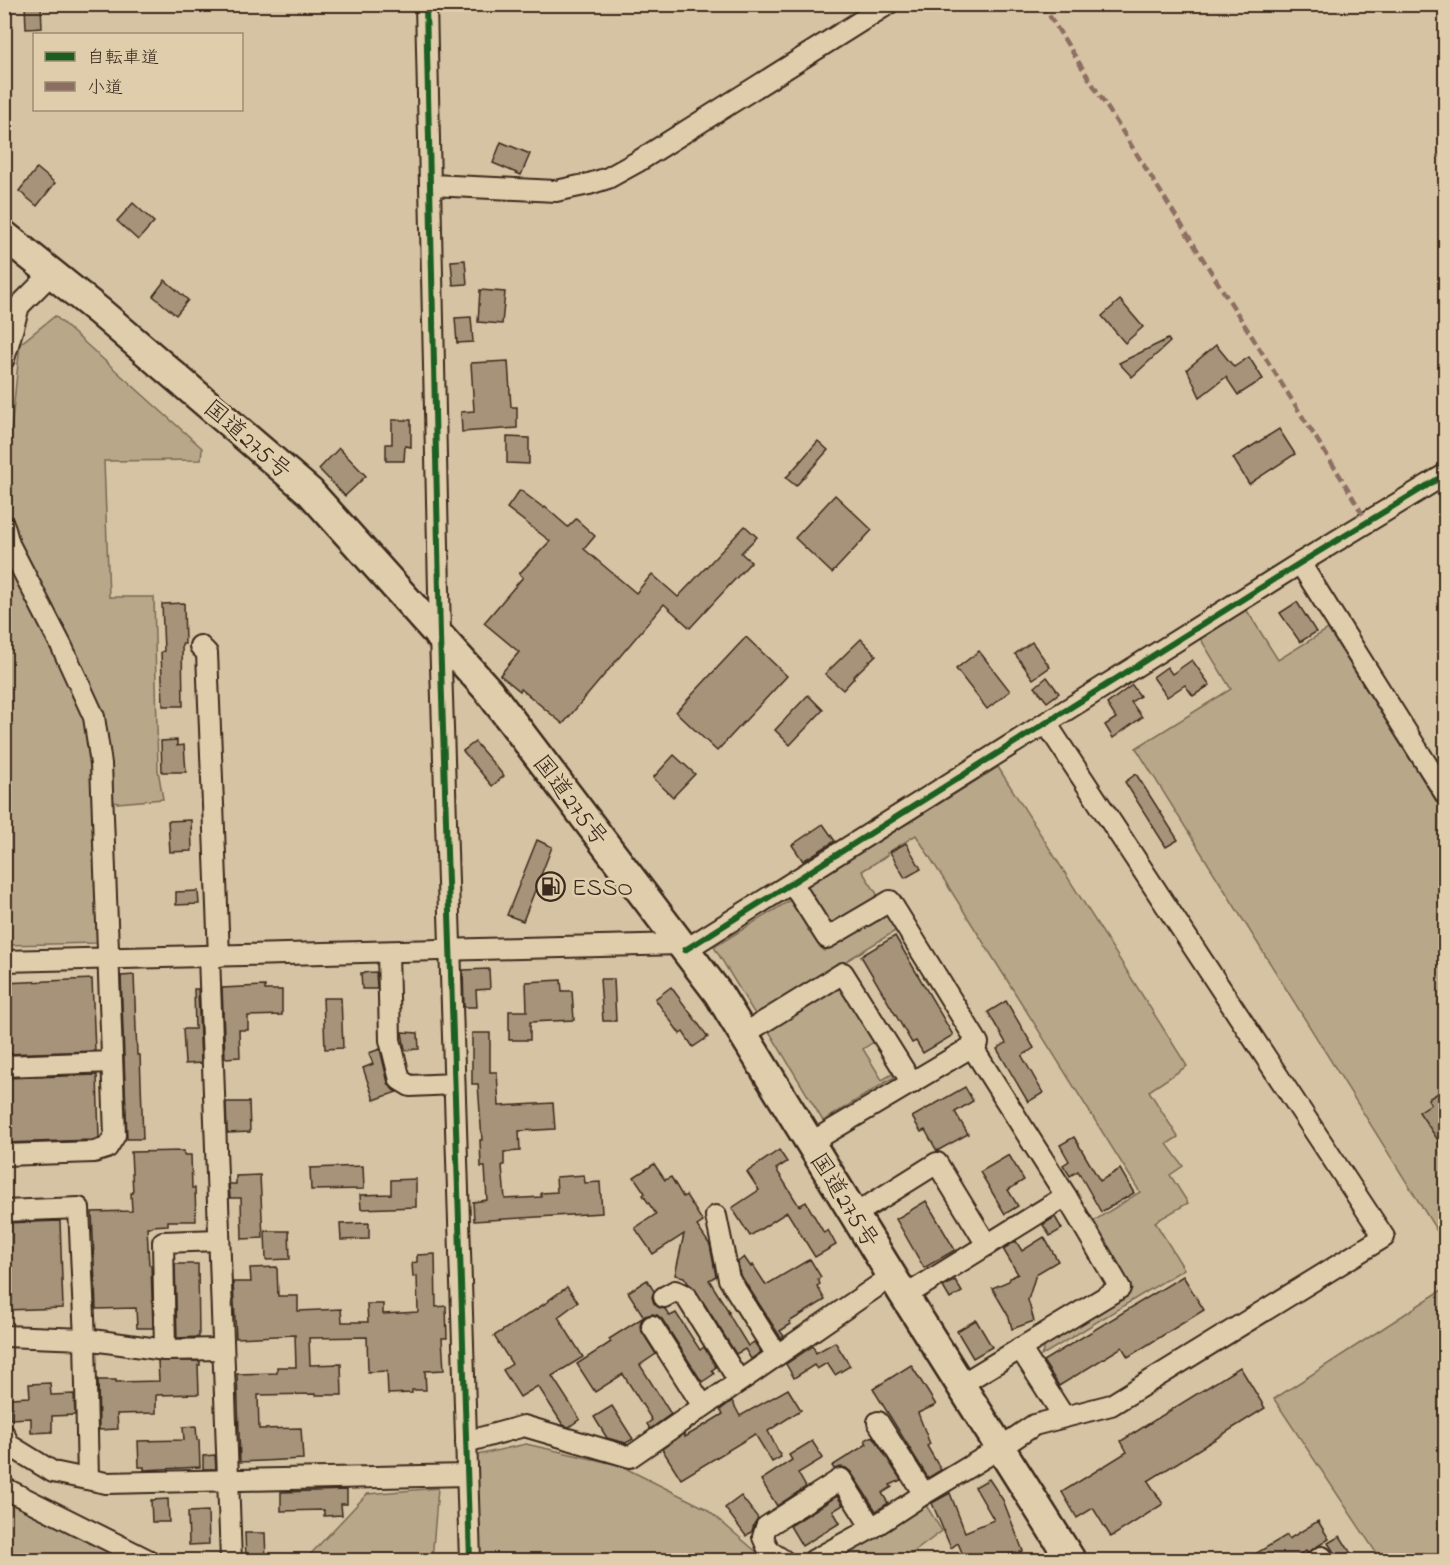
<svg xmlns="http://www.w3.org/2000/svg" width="1450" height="1565" viewBox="0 0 1450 1565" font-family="'Indie Flower','Klee One',sans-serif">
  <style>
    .green { fill: #b9a78a; stroke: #7a6854; stroke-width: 1.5 }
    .building { fill: #a69379; stroke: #3b2a1e; stroke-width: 1.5 }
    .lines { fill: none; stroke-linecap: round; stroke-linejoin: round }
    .minor-casing { stroke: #3b2a1e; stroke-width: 24 }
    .highway-casing { stroke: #3b2a1e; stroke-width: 33 }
    .minor { stroke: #e0cdab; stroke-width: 20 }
    .highway { stroke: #e0cdab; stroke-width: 28 }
    .quiet { stroke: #8d6e63; stroke-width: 4.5; stroke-dasharray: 9 4.5; stroke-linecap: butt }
    .cycleway-casing { stroke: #e0cdab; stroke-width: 10 }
    .cycleway { stroke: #1b5e20; stroke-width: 6 }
    .labels { text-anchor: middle; stroke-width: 5; stroke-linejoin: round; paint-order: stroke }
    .street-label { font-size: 24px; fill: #3b2a1e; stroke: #e0cdab }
    .poi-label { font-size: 24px; fill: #3b2a1e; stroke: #e0cdab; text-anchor: start }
  </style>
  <rect width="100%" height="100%" fill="#d6c3a3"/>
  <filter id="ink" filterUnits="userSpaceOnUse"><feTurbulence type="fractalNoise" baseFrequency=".0167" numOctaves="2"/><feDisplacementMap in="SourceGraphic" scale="12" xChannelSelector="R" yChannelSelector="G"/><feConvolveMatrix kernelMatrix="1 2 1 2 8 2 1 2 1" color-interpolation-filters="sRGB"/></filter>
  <g filter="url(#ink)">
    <!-- green -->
    <g class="green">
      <path d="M55,316l147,132 -1,12 -97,1 5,136h45l4,173 5,29 -46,4 -7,-3 -7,-65 -83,-186 -14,-43 4,-65 10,-97z"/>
      <path d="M4,552l61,119 22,53 4,35 6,184 -92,2z"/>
      <path d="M1246,609l32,51 50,-31 117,186v429l-309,-496 95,-59 -31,-51z"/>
      <path d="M998,767l189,299 -38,25 29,46 -11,7 16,22 -13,9 18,28 -33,19 29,47 -143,87 7,-17 84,-50 -40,-67 48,-30 -224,-357 -29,18 1,2 -26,16 17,26 -47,29 -27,-39z"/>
      <path d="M792,899l32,52 62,-38 11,17 -141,86 -42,-69z"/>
      <path d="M840,983l35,58 -12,8 19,31 12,-7 2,3 -73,45 -56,-93z"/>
      <path d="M1445,1288v272h-64l-107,-161z"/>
      <path d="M526,1444l93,21 86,43 61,52h-286l-3,-105z"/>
      <path d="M438,1488l-6,72h-127l62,-66z"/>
      <path d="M5,1496l128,64h-128z"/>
      <path d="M924,1502l18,29 -39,29h-74z"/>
    </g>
    <!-- building -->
    <g class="building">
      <path d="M25,4h16l1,24 -16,1z"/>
      <path d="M501,142l29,12 -9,21 -28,-12z"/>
      <path d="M37,168l18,15 -18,23 -18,-15z"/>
      <path d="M133,203l21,19 -16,18 -21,-19z"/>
      <path d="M465,260l2,24 -14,1 -2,-24z"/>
      <path d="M165,280l23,20 -12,15 -23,-19z"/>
      <path d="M480,290l25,2 -3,32 -24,-2z"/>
      <path d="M1120,300l23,27 -18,16 -23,-27z"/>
      <path d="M471,317l2,25 -16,1 -2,-25z"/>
      <path d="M1168,339l2,3 -38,35 -13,-14z"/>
      <path d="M1216,345l18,22 15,-10 14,22 -25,16 -12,-18 -26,20 -13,-28z"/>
      <path d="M508,361l3,46h6v21l-55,4 -1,-20 13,-1 -3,-48z"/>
      <path d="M392,420h19v27l-6,-1 -1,15h-18v-17h6z"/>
      <path d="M1279,429l16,25 -46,30 -16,-26z"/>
      <path d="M507,437l22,1v26l-22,-1z"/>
      <path d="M818,441l10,9 -32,36 -10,-8z"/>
      <path d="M339,448l27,28 -21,20 -26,-27z"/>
      <path d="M520,490l24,18 1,-1 23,20 8,-8 19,17 -11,13 52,44 16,-19 26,23 67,-71 12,11 -16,16 10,9 -61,66 -26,-24 -101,120 -42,-35 -1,2 -20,-16 19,-23 -35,-29 39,-46 -4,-3 31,-33 -43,-33z"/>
      <path d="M835,495l37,35 -40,43 -37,-35z"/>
      <path d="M1297,602l19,30 -16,10 -20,-29z"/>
      <path d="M184,603l1,41h-3l1,62h-20l-2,-54 3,-1 -2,-47z"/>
      <path d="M746,637l41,39 -70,75 -41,-39z"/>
      <path d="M861,639l15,16 -23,22 1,1 -11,12 -18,-16z"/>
      <path d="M1032,642l18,25 -17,12 -18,-25z"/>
      <path d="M979,651l31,40 -23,18 -31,-40z"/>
      <path d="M1192,660l18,25 -17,11 -8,-11 -18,12 -14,-20 14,-10 5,7z"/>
      <path d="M1047,677l12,16 -12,9 -12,-15z"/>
      <path d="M1132,685l8,11 -9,6 11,15 -29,21 -8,-13 11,-7 -9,-14z"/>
      <path d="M808,695l15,15 -33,35 -15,-15z"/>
      <path d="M177,740v6l7,-1 2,27h-24l-1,-31z"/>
      <path d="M475,742l29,34 -12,10 -29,-35z"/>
      <path d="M674,755l21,19 -22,23 -20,-19z"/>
      <path d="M1136,774l42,66 -12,7 -41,-65z"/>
      <path d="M191,820l1,31 -22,1 -2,-31z"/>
      <path d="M823,824l12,17 -32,20 -11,-16z"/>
      <path d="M537,840l15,7 -29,74 -16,-6z"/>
      <path d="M906,843l15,26 -16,9 -15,-26z"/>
      <path d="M198,891l1,13 -23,1v-13z"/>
      <path d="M895,936l58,99 -30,18 -7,-12 -4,2 -51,-87z"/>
      <path d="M489,969l1,20 -14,1 1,17h-13l-1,-37z"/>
      <path d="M376,972l1,17h-15l-1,-16z"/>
      <path d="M134,975l3,80h3l3,84h-16l-6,-163z"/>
      <path d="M92,979l3,72 -91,3v-71z"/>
      <path d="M600,979h14l2,42h-13z"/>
      <path d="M561,980l1,11h10l2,29 -44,2v18h-21v-29h18l-1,-29z"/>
      <path d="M265,986v4h17v25l-34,1v14h-9l1,27 -15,1 -3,-70z"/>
      <path d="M671,987l37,50 -15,10 -10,-15 -3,2 -25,-35z"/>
      <path d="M194,989h4l3,74 -16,1 -2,-35h12z"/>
      <path d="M323,998h18l2,50 -18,1z"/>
      <path d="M1006,1001l28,47 -12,8 21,37 -15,9 -31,-53 9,-6 -18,-31z"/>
      <path d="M402,1032l16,1 1,16 -14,1z"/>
      <path d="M472,1033h18v39h7l2,34 54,-3 2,26 -36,2 1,20 -16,1v13l-2,1 3,33 36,-2v-4l16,-1 -1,-15 28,-2 1,8 15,-1 2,31 -128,8 -1,-19 14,-2 -2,-33h-4l-1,-27h2l-4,-56h-6z"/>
      <path d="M380,1049l8,34 5,7 4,2 -23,8 -11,-32 10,-4 -4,-11z"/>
      <path d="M97,1075l2,63 -7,2 -87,3 -1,-65z"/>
      <path d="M965,1087l8,14 -18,11 13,22 -31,17 -12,-21 -4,2 -9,-15z"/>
      <path d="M1440,1092l3,4 3,-1v57l-27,-40 12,-8 -3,-5z"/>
      <path d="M226,1102h23l1,30 -23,1z"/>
      <path d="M1074,1137l26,44 20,-12 14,24 -33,19 -23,-41 -8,5 -7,-11 6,-4 -9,-16z"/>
      <path d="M779,1150l8,12 -11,7 23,37 7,-4 18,31 4,-3 8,15 -21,12 -28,-45 -37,24 -18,-28 27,-18 -12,-18z"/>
      <path d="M184,1151v4h7l1,33h3l1,33h-28v4l-16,1v1h-5l2,38h2l2,63h-16l-1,-20 -40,1 -4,-97 40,-1 -1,-18h2l-2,-41z"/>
      <path d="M1009,1155l15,25 -16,10 10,16 -13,8 -25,-42z"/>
      <path d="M654,1164l11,16 6,-3 12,20 3,-2 17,27 -6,4 13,19 6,31 -7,4 20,32h-1l4,8 16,26 6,-4 7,10 -10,7 -6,-10 -9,5 -41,-65 -7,-6 -4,-6 -9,-2 9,-41 -31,20 -18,-26 21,-14 -13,-19 2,-2 -11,-16z"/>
      <path d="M363,1166l1,23 -53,1 -1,-22z"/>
      <path d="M260,1175l3,63 -21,1 -1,-41h-11l-1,-14h7v-8z"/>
      <path d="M416,1179v28l-55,2 -1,-14 31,-1v-14z"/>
      <path d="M926,1201l29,49 -31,18 -28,-49z"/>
      <path d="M1055,1217l7,12 -12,7 -7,-11z"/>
      <path d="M60,1221l3,87 -56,2 -3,-87z"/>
      <path d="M369,1223v16l-28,1 -1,-16z"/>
      <path d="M265,1231h24l1,28 -24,1z"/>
      <path d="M1044,1237l14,24 -22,13 -8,26 6,21 -22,8 -3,-12 -17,-29 17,-7 1,-3 8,-4 -15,-25 13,-8 6,10z"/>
      <path d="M435,1254l1,53 10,-1 1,32h-5l2,32 -19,1 1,19h-14v3l-24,1 -1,-23 -19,1 -1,-35 -58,1 1,27 31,-1 1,31h-26v-1l-58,1 1,34 42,-1 2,31 -63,3 -3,-88 40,-1v-6h19l-1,-32 -59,3 -3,-56h18l-1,-14 27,-1 1,29h20v15l43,-2 1,13h26l-1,-18h16v10l35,-2 -1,-36 -4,1 -1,-14 5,-1v-7z"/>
      <path d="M744,1257l7,10 2,-2 13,20 44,-26 11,18 -3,2 2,5 -3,2 8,14 -36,22 2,2 -11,7 4,5 -3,2 -41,-64 -2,-12z"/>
      <path d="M175,1264h23l1,73 -22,1z"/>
      <path d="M1183,1276l21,34 -76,47 -6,-10 -63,39 -16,-25z"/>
      <path d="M647,1280l7,11 -2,6 2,6 4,4 7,2 5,7 6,-3 24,37 4,-3 12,20 -4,3 2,4 -12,8 -40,-63 -5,-4 -5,-1 -7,2 -4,5 -1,6 2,5 14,22 -16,11 31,49 -21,15 -3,-5 5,-4 -29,-46 -28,18 -18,-28 34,-22 -2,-3 35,-22 -16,-25z"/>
      <path d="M955,1280l7,12 -12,7 -7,-12z"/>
      <path d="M567,1287l11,15 -20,15 25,40 -31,19 28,43 -11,8 -6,-2 -25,-39 -18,11 -17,-27 9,-6 -18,-28 55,-35v-1z"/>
      <path d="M976,1320l16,27 -19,11 -16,-27z"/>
      <path d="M835,1342l15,24 -15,9 -8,-12 -10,6 -3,-4 -20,13 -8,-14 27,-18 3,7z"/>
      <path d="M158,1361h42v4h-2l1,29 -43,1v18l-39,1 1,15 -19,1 -1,-50h18v2l43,-1z"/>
      <path d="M911,1365l25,40 -18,8 12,31 -3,2 14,24 -13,8 -55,-89z"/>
      <path d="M1240,1367l25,41 -117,73 15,23 -52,33 -18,-29 -16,10 -15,-26 65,-40 -6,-11z"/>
      <path d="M50,1383l1,12 23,-1 1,21 -23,1v16l-21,1v-15l-21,1v-21l20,-1 -1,-13z"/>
      <path d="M788,1389l13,21 -33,21 13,26 -9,5 -17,-28 -74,45 -19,-30 22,-15 1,3 38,-23 -3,-4 12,-9 8,15z"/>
      <path d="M612,1406l21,33 -7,4 -19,-5 -13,-21z"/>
      <path d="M196,1426l1,14h2l1,27 -56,3v-3h-5l-1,-26 46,-1 -1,-13z"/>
      <path d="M873,1436l28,44 -11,5 2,2 -10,6 6,10 -12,8 -25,-39 -5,-4 -5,-1 -7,2 -2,-3 35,-22 -2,-4z"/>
      <path d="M812,1441l11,17 -25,15 8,14 -29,19 -16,-26 31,-20 -3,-5z"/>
      <path d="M215,1455l1,14h-13v-13z"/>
      <path d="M989,1479l14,21 20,51 -23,9h-35l-7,-17 -7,5 -19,-45 18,-10 15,39 29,-12 -19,-33z"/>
      <path d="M347,1490v14h-6l1,11 -18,1v-6l-43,1v-19z"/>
      <path d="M741,1496l17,22 -4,6 -2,7 -6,5 -21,-28z"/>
      <path d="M837,1496l6,9 -10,6 7,12 -38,23 -12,-20z"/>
      <path d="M168,1499l1,23h-17l-1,-22z"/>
      <path d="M208,1511l1,33 -20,1 -1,-33z"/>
      <path d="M1318,1521l11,18 -22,14 -1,-2 -16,9h-45l42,-25 2,4z"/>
      <path d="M245,1533h20l1,27h-20z"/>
      <path d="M1340,1536l12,19 -8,5h-5l-11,-17z"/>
    </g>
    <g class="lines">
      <defs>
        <g id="minor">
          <path d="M426,4l14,632 30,924"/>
          <path d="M431,185l125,6 33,-7 19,-6 29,-16 251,-158"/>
          <path d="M4,359l15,-53 33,-33"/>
          <path d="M4,526l5,18 53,103 32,70 7,47 14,371 -8,13 -13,4 -90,3"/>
          <path d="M1300,563l146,232"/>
          <path d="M200,646l7,7 12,303"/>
          <path d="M792,883l35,55 63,-37 88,142 -168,100"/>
          <path d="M685,950l615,-387 146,-89"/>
          <path d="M388,952l2,88 10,40 10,6 44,-2"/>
          <path d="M209,956l22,604"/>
          <path d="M4,961l677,-17"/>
          <path d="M744,1034l99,-61 69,110"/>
          <path d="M4,1066l108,-4"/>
          <path d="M4,1211l75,-3 6,131 3,140"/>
          <path d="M854,1215l83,-52 50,82"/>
          <path d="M716,1216l13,63 48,76"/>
          <path d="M905,1296l161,-100 -94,-149"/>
          <path d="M664,1297l11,-6 10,4 54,86"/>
          <path d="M652,1326l51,80"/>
          <path d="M4,1336l81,3 80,11 58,-1"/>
          <path d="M1020,1348l44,69"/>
          <path d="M165,1350l-2,-108 56,-2"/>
          <path d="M960,1385l160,-97 -54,-92"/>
          <path d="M878,1422l46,72 76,-46 34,-23 77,-20 273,-168 -338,-514"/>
          <path d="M4,1434l5,11 44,27 53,11 361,-8"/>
          <path d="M466,1442l58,-16 106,31 262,-181"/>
          <path d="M4,1488l144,72"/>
          <path d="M783,1560l-14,-9 -6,-14 3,-10 75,-48 31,49"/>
          <path d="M814,1560l58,-32 52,-34"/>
          <path d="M1317,1560l5,-3"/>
        </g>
        <path id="highway" d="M4,235l96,77 210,180 178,198 230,303 174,283 179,284"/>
      </defs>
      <!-- minor casing -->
      <use href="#minor" class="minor-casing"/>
      <!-- highway casing -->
      <use href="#highway" class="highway-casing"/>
      <!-- minor -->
      <use href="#minor" class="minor"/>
      <!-- highway -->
      <use href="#highway" class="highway"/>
      <!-- quiet -->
      <path class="quiet" d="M1042,4l303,480 22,38"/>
      <defs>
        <g id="cycleway">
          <path d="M426,4l14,632 30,924"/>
          <path d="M685,950l615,-387 146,-89"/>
        </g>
      </defs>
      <!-- cycleway casing -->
      <use href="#cycleway" class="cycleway-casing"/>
      <!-- cycleway -->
      <use href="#cycleway" class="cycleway"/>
    </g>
  </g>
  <!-- icons -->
  <defs>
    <symbol id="fuel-ring" viewBox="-11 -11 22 22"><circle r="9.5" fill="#e0cdab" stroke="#3b2a1e" stroke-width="1.5"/><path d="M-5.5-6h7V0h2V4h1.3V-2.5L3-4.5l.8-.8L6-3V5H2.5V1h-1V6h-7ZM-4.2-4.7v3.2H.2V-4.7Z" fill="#3b2a1e"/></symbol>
  </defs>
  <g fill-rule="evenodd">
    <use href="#fuel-ring" x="534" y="870" width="33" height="33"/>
  </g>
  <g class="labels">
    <!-- street labels -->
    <g class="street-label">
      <text transform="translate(248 439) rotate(41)" y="8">国道275号</text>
      <text transform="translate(571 800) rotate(53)" y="8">国道275号</text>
      <text transform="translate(845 1200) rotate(58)" y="8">国道275号</text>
    </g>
    <!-- poi labels -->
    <g class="poi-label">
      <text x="572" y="895">ESSO</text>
    </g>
  </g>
  <!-- margin -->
  <rect width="1450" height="1565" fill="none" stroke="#e0cdab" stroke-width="24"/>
  <rect x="12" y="12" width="1426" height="1541" fill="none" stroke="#3b2a1e" stroke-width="2" filter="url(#ink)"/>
  <!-- legend -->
  <rect x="33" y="33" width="210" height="78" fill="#e0cdab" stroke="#9e8c73" stroke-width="1.5"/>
  <rect x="45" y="52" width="30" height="9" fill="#1b5e20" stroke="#9e8c73" stroke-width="1.5"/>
  <text x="87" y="63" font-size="18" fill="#3b2a1e">自転車道</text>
  <rect x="45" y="82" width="30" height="9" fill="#8d6e63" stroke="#9e8c73" stroke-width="1.5"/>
  <text x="87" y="93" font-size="18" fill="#3b2a1e">小道</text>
</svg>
